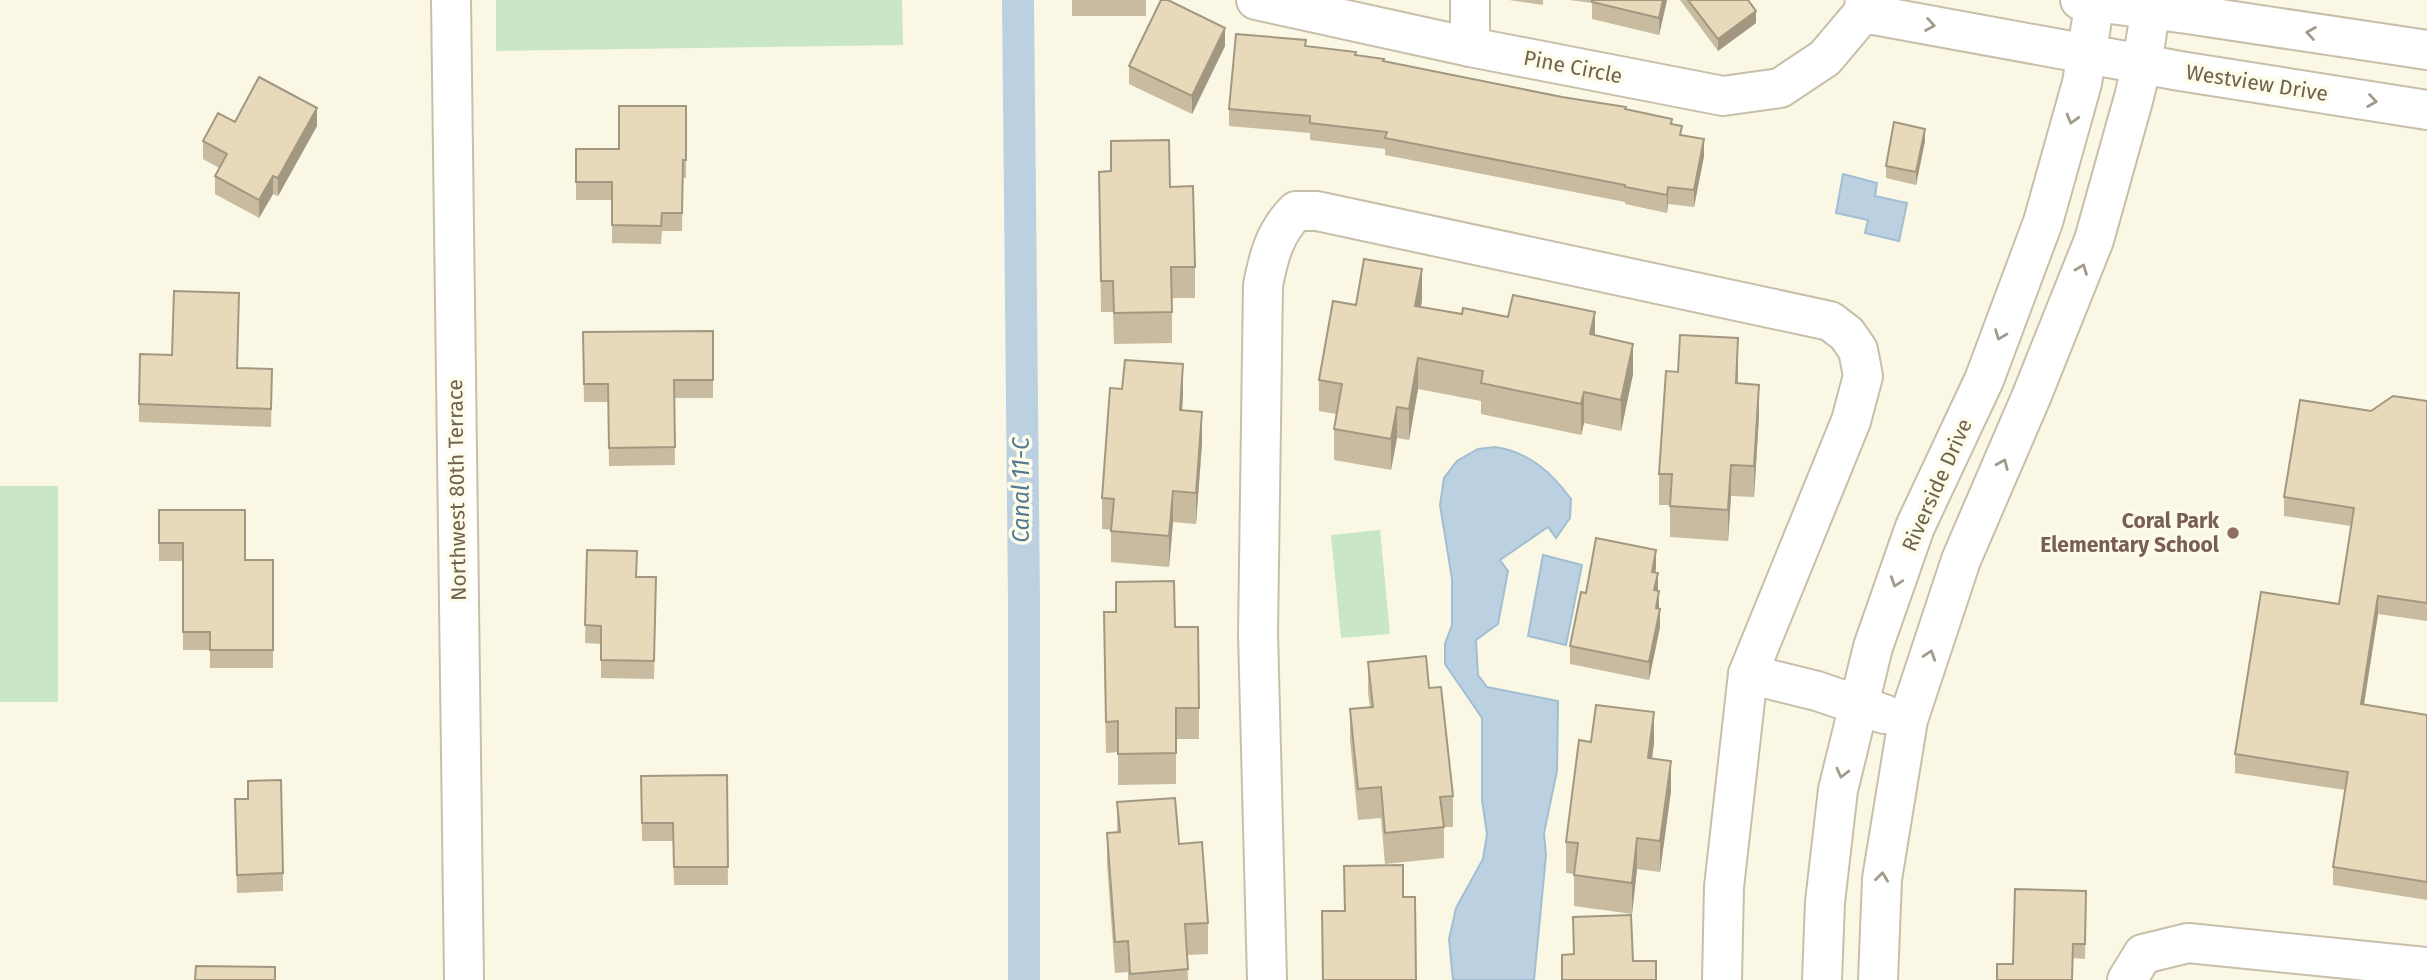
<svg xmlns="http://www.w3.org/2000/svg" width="2427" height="980" viewBox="0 0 2427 980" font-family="'Fira Sans',sans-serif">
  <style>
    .green { fill: #c9e6c5 }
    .water { fill: #bbd1e1; stroke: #a2bed2; stroke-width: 2 }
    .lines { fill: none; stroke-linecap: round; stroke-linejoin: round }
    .canal { stroke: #bbd1e1; stroke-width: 32 }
    .minor-casing { stroke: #c8bfaa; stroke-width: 42 }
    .minor { stroke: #fff; stroke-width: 38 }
    .wall { fill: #c8bba0 }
    .shaded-wall { fill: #a29882 }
    .building { fill: #e8d9ba; stroke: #a29882; stroke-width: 2 }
    .oneway { stroke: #a29a8b }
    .education-dot { fill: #8d6e63; stroke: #fdfbea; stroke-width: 2.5 }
    .labels { text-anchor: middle; stroke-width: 7; stroke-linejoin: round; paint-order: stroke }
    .street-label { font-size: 21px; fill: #70634c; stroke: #fdfbea }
    .education-label { font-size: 21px; font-weight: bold; fill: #785e54; stroke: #fdfbea; text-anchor: end }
    .water-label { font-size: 23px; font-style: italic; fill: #527895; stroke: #fdfbea }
  </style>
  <rect width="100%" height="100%" fill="#faf7e5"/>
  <!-- green -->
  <g class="green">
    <path d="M496,0h406l1,45 -407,6z"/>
    <rect x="0" y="486" width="58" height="216"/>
    <path d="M1380,530l10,104 -49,4 -10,-103z"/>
  </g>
  <!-- water -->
  <g class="water">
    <path d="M1843,174l34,9 -2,13 32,7 -8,38 -34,-8 3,-13 -32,-7z"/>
    <path d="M1495,447c34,5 56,25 76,52l-1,19 -14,20 -8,-11 -48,33 8,11 -10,53 -22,16 2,35 9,12 71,14 -1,70 -13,62 2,22 -12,125h-81l-4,-41 7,-31 27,-49 4,-25 -5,-34v-82l-37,-54v-20l7,-19v-46l-12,-74 4,-27 13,-17 21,-12z"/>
    <path d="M1543,555l39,10 -16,80 -38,-9z"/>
  </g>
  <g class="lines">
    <!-- canal -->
    <path class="canal" d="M1018,0l6,602v378"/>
    <defs>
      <g id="minor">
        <path d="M451,0l13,980"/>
        <path d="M1256,0l214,47 253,49 57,-8 45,-30 38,-45 2,-13"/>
        <path d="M1470,0v47"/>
        <path d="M2080,0l107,14 240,36"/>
        <path d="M1863,13l317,58 247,39"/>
        <path d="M1748,674l69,17 67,23"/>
        <path d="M1267,980l-9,-346 5,-349c6,-30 12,-53 33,-74h21l513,110 17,13 11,16 5,26 -12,45 -103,253 -24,213 -2,93"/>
        <path d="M1822,980l3,-78 13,-112 35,-143 42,-120 69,-147 59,-158 39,-139 13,-83"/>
        <path d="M1878,980l4,-101 26,-159 53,-160 71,-165 62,-155 40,-143 8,-33 10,-64"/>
        <path d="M2127,980l16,-26 45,-11 239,24"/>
      </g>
    </defs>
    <!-- minor casing -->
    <use href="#minor" class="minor-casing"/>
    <!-- minor -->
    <use href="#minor" class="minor"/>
  </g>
  <!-- wall -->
  <g class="wall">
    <rect x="1072" y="0" width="74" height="16"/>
    <path d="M1509,0h34v5z"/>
    <path d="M1569,0h98l-8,35 -67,-16v-16z"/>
    <path d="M1680,0h68l8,23 -38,28z"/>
    <path d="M1225,46l-33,68 -63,-30v-18z"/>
    <path d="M1306,46l320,63 46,15 10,11 22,21 -10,51 -26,-3 -1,9 -42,-9v-2l-240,-47v-6l-75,-9v-7l-81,-7v-17z"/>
    <path d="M686,106v72h-3l-1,53h-20l-1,13 -49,-1v-43h-36v-51h43z"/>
    <path d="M235,122l82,4 -39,70 -5,-2 -14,24 -44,-24v-18l4,-8 -16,-9v-18z"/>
    <path d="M1925,141l-9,44 -30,-7v-12z"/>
    <path d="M1099,172l71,15 25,80v31h-23v45l-58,1 -1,-32h-12z"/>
    <path d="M1422,300l-1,7 174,28 38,39 -12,57 -37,-8 -3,12 -100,-21v-13l-63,-12 -9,51 -12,-2 -6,32 -57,-10v-31l2,-15 -17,-3v-31l37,-75z"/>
    <path d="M239,311l-2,57 35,19 -1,40 -132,-5v-18l33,-49z"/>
    <path d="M713,331v67h-39l1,67 -66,1 -1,-64h-24l-1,-70z"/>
    <path d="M1738,369v14l21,33 -5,81 -23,-1 -3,45 -58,-4v-32h-11v-31l19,-102z"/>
    <path d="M1183,395l-1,15 20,33 -6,81 -23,-2 -4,45 -58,-5v-32l-9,-1v-31z"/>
    <path d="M2427,401v220l-49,-7 -14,91 63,10v185l-94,-15v-18l12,-77 -110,-17v-19l104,-150 12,-78 -67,-10v-19l87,-86z"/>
    <path d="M159,510l86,50h28v108h-63v-18h-27v-89h-24z"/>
    <path d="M587,550l69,45 -2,84 -53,-1v-34l-16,-1z"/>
    <path d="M1656,568l-1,5 3,17 2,37 -11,53 -79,-16v-18l16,-53z"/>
    <path d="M1175,627l24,81v31h-23v45l-58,1v-33l-12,1 -2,-110z"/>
    <path d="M1368,662l61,26 24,108v31h-9v31l-59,6 -4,-46 -23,2 -8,-80v-31l20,-2 -2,-14z"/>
    <path d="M1591,742l63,1 -2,15 19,33 -11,81 -23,-3 -5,45 -58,-8v-32l-8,-1v-31z"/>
    <path d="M727,775l1,110h-54l-1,-44h-31l-1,-65z"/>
    <path d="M235,799h13l35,74v18l-46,2z"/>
    <path d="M1117,802l62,42 29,79v31l-21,1 1,25h-60v-8l-13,1 -8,-109v-31h10z"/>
    <path d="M2086,891l-1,68 -12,-1 -60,6z"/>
  </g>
  <!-- shaded-wall -->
  <g class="shaded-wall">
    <path d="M1663,0h4l-8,35v-17z"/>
    <path d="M1756,11v12l-38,28v-12z"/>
    <path d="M1225,28v18l-33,68v-18z"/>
    <path d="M317,108v18l-39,70v-18z"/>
    <path d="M1925,129v12l-9,44v-13z"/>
    <path d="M1704,139v17l-10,51v-17z"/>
    <path d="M273,176v18l-14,24v-18z"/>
    <path d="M1668,187v17l-1,9v-18z"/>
    <path d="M1422,269v31l-7,37v-31z"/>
    <path d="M1595,312v31l-5,-9z"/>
    <path d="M1738,338v31l-2,45v-31z"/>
    <path d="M1633,344v30l-12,57v-31z"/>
    <path d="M1418,358v31l-9,51v-31z"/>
    <path d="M1183,364v31l-3,46v-31z"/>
    <path d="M1759,385v31l-5,81v-31z"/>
    <path d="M1584,392v31l-3,12v-31z"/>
    <path d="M1397,407v31l-6,32v-31z"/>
    <path d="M1202,412v31l-6,81v-31z"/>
    <path d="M1731,465v31l-3,45v-31z"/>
    <path d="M1173,491v31l-4,45v-31z"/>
    <path d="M1656,550v18l-4,22v-18z"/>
    <path d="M1658,573v19l-4,-2z"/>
    <path d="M1659,591v18l-3,-1z"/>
    <path d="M2378,596v18l-17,109v-19z"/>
    <path d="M1660,609v18l-11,53v-18z"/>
    <path d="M1654,712v31l-6,46v-31z"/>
    <path d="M1671,761v30l-11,81v-31z"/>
    <path d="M1637,838v31l-5,45v-31z"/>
  </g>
  <!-- building -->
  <g class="building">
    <path d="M1161,0h7l57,28 -33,68 -63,-30z"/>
    <path d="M1592,0h71l-4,18 -67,-16z"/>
    <path d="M1688,0h60l8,11 -38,28z"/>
    <path d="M1236,34l70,6 -1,6 51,6 -1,3 29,4 -1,2 179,36 64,10 -1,2 47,10 -1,5 11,2 -2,9 24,4 -10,51 -26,-3 -1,8 -42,-8v-2l-240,-47 2,-6 -77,-9v-7l-81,-7z"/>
    <path d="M259,77l58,31 -39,70 -5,-2 -14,24 -44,-24 12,-22 -24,-13 15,-28 17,9z"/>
    <path d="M619,106h67v54h-3l-1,53h-20l-1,13 -49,-1v-43h-36v-33h43z"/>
    <path d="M1894,122l31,7 -9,43 -30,-6z"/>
    <path d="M1169,140l1,47 23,-1 2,81h-24l1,45 -58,1 -1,-32h-12l-2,-109 12,-1v-30z"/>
    <path d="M1364,259l58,10 -7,37 47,8 1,-6 45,9 5,-22 82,17 -5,22 43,10 -12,56 -37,-8 -3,12 -100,-21 2,-12 -65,-13 -9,51 -12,-2 -6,32 -57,-10 8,-45 -23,-4 14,-79 23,4z"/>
    <path d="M174,291l65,2 -2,75 35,1 -1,40 -132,-5 1,-50 32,1z"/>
    <path d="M713,331v49h-39l1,67 -66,1 -1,-64h-24l-1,-52z"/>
    <path d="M1680,335l58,3 -2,45 23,2 -5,81 -23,-1 -3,45 -58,-4 2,-32h-13l7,-103 12,1z"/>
    <path d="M1125,360l58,4 -3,46 22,2 -6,81 -23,-2 -4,45 -58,-5 3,-32 -12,-1 8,-110 12,1z"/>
    <path d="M2393,396l34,5v202l-49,-7 -17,108 66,11v167l-94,-15 15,-95 -113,-18 26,-162 78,12 15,-96 -70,-11 16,-97 71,11z"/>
    <path d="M159,510h86v50h28v90h-63v-18h-27v-89h-24z"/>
    <path d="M1596,538l60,12 -4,22 6,1 -4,17 5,1 -3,17 4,1 -11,53 -79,-16 11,-54 5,1z"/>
    <path d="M587,550l50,1 -1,26h20l-2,84 -53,-1v-34l-16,-1z"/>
    <path d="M1174,581l1,46h23l1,81h-23v45l-58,1v-33l-12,1 -2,-110h12v-30z"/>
    <path d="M1426,656l3,32 12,-1 12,109 -13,1 4,30 -59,6 -4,-46 -23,2 -8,-80 23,-2 -5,-45z"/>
    <path d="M1596,705l58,7 -6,46 23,3 -11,80 -23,-3 -5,45 -58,-8 4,-32 -12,-1 13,-102 12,2z"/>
    <path d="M727,775l1,92h-54l-1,-44h-31l-1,-47z"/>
    <path d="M281,780l2,93 -46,2 -2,-76h13v-18z"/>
    <path d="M1175,798l4,46 23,-2 6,81 -23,1 3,45 -58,5 -2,-33 -13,1 -8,-109 13,-1 -3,-30z"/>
    <path d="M1403,865v32h12l1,83h-93l-1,-69h23l-1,-45z"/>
    <path d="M2015,889l71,2 -1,53h-12l-1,36h-75v-16h16z"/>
    <path d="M1631,915l2,46h23v19h-94v-25l12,-1 -1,-37z"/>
    <path d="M196,966l79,1v13h-80z"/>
  </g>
  <!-- one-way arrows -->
  <defs><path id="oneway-chevron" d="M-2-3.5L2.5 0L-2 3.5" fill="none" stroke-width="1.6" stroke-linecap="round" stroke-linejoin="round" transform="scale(1.75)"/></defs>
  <g class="oneway">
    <use href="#oneway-chevron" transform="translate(1930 25) rotate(10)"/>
    <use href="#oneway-chevron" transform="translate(2311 33) rotate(-171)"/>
    <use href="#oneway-chevron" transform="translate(2372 101) rotate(9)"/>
    <use href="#oneway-chevron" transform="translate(2072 119) rotate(106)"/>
    <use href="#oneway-chevron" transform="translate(2082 269) rotate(-69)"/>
    <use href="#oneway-chevron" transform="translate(2000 335) rotate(111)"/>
    <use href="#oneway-chevron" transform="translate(2003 464) rotate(-67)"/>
    <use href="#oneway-chevron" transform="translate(1896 582) rotate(109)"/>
    <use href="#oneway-chevron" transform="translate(1930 655) rotate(-72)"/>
    <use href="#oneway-chevron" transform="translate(1842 773) rotate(104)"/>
    <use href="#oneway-chevron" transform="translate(1882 877) rotate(-83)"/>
  </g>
  <!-- markers -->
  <circle class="education-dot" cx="2233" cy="533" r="7"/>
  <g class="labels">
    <!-- street labels -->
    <g class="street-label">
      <text transform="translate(1573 67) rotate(11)" y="7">Pine Circle</text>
      <text transform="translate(2257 83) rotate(9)" y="7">Westview Drive</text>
      <text transform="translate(1937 485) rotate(-66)" y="7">Riverside Drive</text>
      <text transform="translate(457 490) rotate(-91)" y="7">Northwest 80th Terrace</text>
    </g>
    <!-- education labels -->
    <g class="education-label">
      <text x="2219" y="528">Coral Park<tspan x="2219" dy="24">Elementary School</tspan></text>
    </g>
    <!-- water labels -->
    <g class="water-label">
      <text transform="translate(1021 490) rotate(-90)" y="8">Canal 11-C</text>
    </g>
  </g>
</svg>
